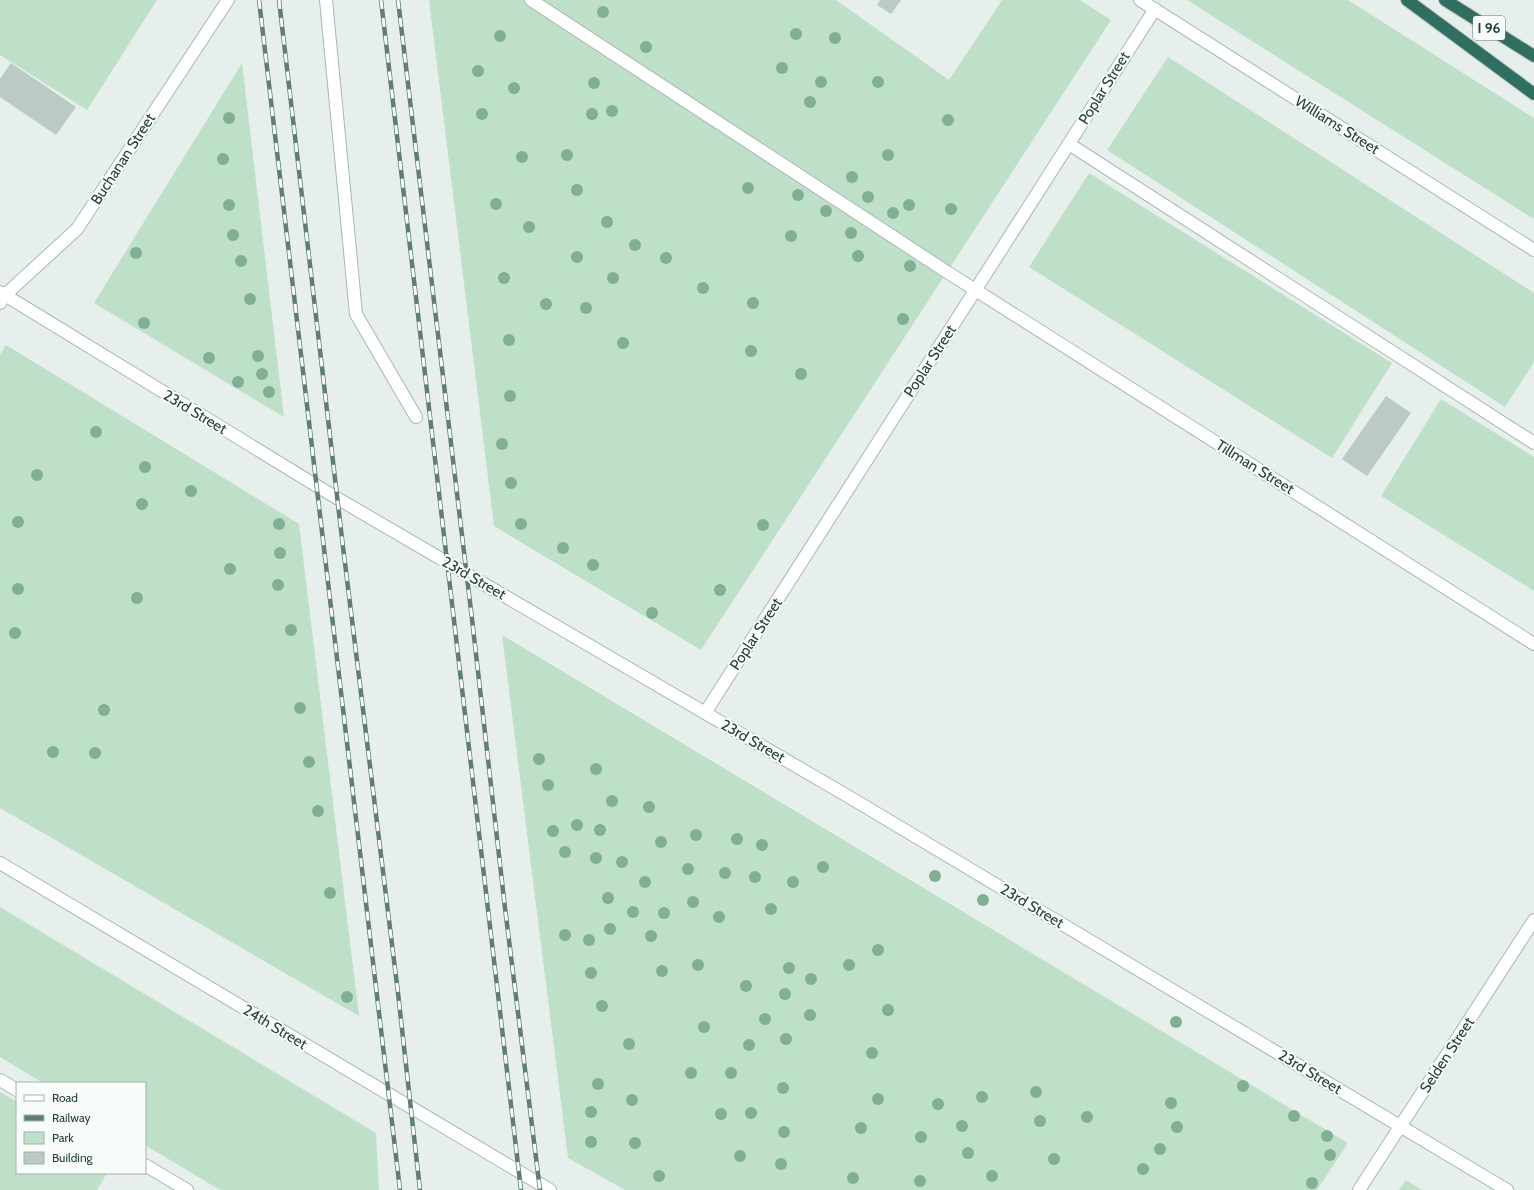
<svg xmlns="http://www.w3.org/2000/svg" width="1534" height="1190" viewBox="0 0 1534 1190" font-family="Cabin,sans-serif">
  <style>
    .green { fill: #bfe0c8 }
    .building { fill: #bbcac4 }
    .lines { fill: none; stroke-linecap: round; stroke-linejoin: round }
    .minor-casing { stroke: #a8b8b2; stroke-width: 14 }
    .highway-casing { stroke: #c2cac8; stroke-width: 14 }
    .minor { stroke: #fff; stroke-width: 12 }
    .highway { stroke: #2f6f62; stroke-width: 12 }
    .rail-casing { stroke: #5f7d75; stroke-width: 4.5 }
    .rail { stroke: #f7fbf9; stroke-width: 3; stroke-dasharray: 9; stroke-linecap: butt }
    .tree { fill: #80af93 }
    .labels { text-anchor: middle; stroke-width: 4; stroke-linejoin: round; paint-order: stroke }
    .shield { fill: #f7fbf9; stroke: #637a73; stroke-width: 1 }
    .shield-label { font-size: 14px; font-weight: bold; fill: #24423a }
    .street-label { font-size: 15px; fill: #24423a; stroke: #f7fbf9 }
  </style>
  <rect width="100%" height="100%" fill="#e6efeb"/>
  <!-- green -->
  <g class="green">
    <path d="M0,0h157l-70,110 -87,-55z"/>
    <path d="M429,0h407l113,80 53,-80h78l31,20 -410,630 -207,-124z"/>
    <path d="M1187,0h161l186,118v101z"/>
    <path d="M1168,57l366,236v69l-29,45 -398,-257z"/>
    <path d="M242,63l42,354 -190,-114z"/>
    <path d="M1089,173l303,190 -60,95 -303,-191z"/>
    <path d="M6,345l293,179 60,492 -359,-208v-453z"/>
    <path d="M1441,399l93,58v134l-153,-95z"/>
    <path d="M502,635l846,508 -31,47h-692l-57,-32z"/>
    <path d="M0,907l376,226 3,57h-159l-75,-45v-62h-102l-43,-26z"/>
    <path d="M0,1092l17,10v71h90l-10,17h-97z"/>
    <path d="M1406,1180l16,10h-23z"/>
  </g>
  <!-- building -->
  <g class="building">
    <path d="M880,0h21l-10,14 -14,-9z"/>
    <path d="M11,63l65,44 -20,28 -56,-38v-18z"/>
    <path d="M1386,396l25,17 -44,63 -25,-17z"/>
  </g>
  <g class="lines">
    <defs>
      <g id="minor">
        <path d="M326,0l30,314 60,103"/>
        <path d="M531,0l416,272 587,372"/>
        <path d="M1140,0l394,250"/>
        <path d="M1069,144l465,299"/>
        <path d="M0,292l335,205 521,304 651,389"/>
        <path d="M0,303l5,-8 72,-66 151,-229"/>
        <path d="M705,713l450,-704"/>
        <path d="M0,863l550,327"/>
        <path d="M0,1080l17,10"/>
        <path d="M145,1165l42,25"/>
        <path d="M1359,1190l175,-270"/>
      </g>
      <g id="highway">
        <path d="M1407,0l127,94"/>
        <path d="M1445,0l89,56"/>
      </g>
    </defs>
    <!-- minor casing -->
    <use href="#minor" class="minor-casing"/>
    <!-- highway casing -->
    <use href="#highway" class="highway-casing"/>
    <!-- minor -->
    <use href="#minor" class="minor"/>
    <!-- highway -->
    <use href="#highway" class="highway"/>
    <defs>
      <g id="rail">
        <path d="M259,0l141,1190"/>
        <path d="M279,0l64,547 55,446 22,197"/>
        <path d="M381,0l140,1190"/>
        <path d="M398,0l74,619 33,289 35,282"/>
      </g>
    </defs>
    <!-- rail casing -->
    <use href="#rail" class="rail-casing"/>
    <!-- rail -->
    <use href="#rail" class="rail"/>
  </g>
  <!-- trees -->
  <g class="tree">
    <circle cx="603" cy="12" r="6"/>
    <circle cx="796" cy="34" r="6"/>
    <circle cx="500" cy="36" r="6"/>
    <circle cx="835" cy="38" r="6"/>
    <circle cx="646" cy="47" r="6"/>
    <circle cx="782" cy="68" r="6"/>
    <circle cx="478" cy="71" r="6"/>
    <circle cx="821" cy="82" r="6"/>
    <circle cx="878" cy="82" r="6"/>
    <circle cx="594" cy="83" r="6"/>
    <circle cx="514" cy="88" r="6"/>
    <circle cx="810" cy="102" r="6"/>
    <circle cx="612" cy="111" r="6"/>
    <circle cx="482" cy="114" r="6"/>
    <circle cx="592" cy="114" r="6"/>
    <circle cx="229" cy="118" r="6"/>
    <circle cx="948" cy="120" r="6"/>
    <circle cx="567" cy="155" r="6"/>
    <circle cx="888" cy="155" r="6"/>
    <circle cx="522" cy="157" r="6"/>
    <circle cx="223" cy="159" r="6"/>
    <circle cx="852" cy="177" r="6"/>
    <circle cx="748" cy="188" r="6"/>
    <circle cx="577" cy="190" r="6"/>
    <circle cx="798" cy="195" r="6"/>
    <circle cx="868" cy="197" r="6"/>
    <circle cx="496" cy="204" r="6"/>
    <circle cx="229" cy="205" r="6"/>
    <circle cx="909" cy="205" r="6"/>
    <circle cx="951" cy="209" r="6"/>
    <circle cx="826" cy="211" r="6"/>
    <circle cx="893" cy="213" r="6"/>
    <circle cx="607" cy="222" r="6"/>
    <circle cx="529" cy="227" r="6"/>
    <circle cx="851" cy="233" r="6"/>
    <circle cx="233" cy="235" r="6"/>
    <circle cx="791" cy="236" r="6"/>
    <circle cx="635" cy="245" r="6"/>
    <circle cx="136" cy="253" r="6"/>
    <circle cx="858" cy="256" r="6"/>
    <circle cx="577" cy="257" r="6"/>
    <circle cx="666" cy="258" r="6"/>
    <circle cx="241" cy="261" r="6"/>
    <circle cx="910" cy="266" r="6"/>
    <circle cx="504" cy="278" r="6"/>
    <circle cx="613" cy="278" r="6"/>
    <circle cx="703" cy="288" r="6"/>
    <circle cx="250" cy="299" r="6"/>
    <circle cx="753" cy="303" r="6"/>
    <circle cx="546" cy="304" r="6"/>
    <circle cx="586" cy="308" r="6"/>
    <circle cx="903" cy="319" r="6"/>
    <circle cx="144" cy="323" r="6"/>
    <circle cx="509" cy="340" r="6"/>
    <circle cx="623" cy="343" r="6"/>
    <circle cx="751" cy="351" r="6"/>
    <circle cx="258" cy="356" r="6"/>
    <circle cx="209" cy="358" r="6"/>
    <circle cx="262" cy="374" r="6"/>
    <circle cx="801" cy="374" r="6"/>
    <circle cx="238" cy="382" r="6"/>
    <circle cx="269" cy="392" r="6"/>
    <circle cx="510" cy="396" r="6"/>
    <circle cx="96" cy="432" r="6"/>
    <circle cx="502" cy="444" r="6"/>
    <circle cx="145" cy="467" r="6"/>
    <circle cx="37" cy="475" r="6"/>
    <circle cx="511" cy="483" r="6"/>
    <circle cx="191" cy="491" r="6"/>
    <circle cx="142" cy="504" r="6"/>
    <circle cx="18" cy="522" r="6"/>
    <circle cx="279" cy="524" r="6"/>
    <circle cx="521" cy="524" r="6"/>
    <circle cx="763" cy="525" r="6"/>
    <circle cx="563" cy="548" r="6"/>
    <circle cx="280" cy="553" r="6"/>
    <circle cx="593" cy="565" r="6"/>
    <circle cx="230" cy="569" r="6"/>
    <circle cx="278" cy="585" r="6"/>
    <circle cx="18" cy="589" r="6"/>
    <circle cx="720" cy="590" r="6"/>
    <circle cx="137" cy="598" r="6"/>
    <circle cx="652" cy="613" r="6"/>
    <circle cx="291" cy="630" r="6"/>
    <circle cx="15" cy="633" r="6"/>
    <circle cx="300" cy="708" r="6"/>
    <circle cx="104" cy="710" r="6"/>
    <circle cx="53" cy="752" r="6"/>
    <circle cx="95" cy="753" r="6"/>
    <circle cx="539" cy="759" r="6"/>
    <circle cx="309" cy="762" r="6"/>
    <circle cx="596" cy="769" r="6"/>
    <circle cx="548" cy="785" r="6"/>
    <circle cx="612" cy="801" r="6"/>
    <circle cx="649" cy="807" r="6"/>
    <circle cx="318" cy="811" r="6"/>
    <circle cx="577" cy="825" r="6"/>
    <circle cx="600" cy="830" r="6"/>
    <circle cx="553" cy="831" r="6"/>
    <circle cx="696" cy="835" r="6"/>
    <circle cx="737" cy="839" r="6"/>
    <circle cx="661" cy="842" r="6"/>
    <circle cx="762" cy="845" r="6"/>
    <circle cx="565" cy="852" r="6"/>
    <circle cx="596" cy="858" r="6"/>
    <circle cx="622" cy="862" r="6"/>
    <circle cx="823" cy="867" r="6"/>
    <circle cx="688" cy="869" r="6"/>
    <circle cx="725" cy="873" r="6"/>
    <circle cx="935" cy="876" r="6"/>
    <circle cx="755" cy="877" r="6"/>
    <circle cx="645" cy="882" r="6"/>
    <circle cx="793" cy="882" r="6"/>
    <circle cx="330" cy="893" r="6"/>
    <circle cx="608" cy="898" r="6"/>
    <circle cx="983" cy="900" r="6"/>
    <circle cx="693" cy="902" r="6"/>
    <circle cx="771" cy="909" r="6"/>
    <circle cx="633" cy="912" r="6"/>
    <circle cx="664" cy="913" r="6"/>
    <circle cx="719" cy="917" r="6"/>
    <circle cx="610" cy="929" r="6"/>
    <circle cx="565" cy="935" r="6"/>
    <circle cx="651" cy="936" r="6"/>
    <circle cx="589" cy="940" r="6"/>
    <circle cx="878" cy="950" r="6"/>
    <circle cx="698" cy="965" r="6"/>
    <circle cx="849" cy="965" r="6"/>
    <circle cx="789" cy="968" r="6"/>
    <circle cx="662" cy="971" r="6"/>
    <circle cx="591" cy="973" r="6"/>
    <circle cx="811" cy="979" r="6"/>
    <circle cx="746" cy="986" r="6"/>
    <circle cx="785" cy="994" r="6"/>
    <circle cx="347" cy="997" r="6"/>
    <circle cx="602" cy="1006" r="6"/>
    <circle cx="888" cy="1010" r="6"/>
    <circle cx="810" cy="1015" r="6"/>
    <circle cx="765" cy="1019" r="6"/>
    <circle cx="1176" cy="1022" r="6"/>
    <circle cx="704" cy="1027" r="6"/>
    <circle cx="786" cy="1039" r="6"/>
    <circle cx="629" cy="1044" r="6"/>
    <circle cx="749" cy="1045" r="6"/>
    <circle cx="872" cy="1053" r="6"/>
    <circle cx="691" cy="1073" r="6"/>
    <circle cx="731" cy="1073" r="6"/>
    <circle cx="598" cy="1084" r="6"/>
    <circle cx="1243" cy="1086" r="6"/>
    <circle cx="783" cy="1088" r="6"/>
    <circle cx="1036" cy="1092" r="6"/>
    <circle cx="982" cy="1097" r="6"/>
    <circle cx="878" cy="1099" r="6"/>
    <circle cx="632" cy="1100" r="6"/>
    <circle cx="1171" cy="1103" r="6"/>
    <circle cx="938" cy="1104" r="6"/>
    <circle cx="591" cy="1112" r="6"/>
    <circle cx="751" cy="1113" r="6"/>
    <circle cx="721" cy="1114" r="6"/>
    <circle cx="1294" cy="1116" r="6"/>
    <circle cx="1087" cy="1117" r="6"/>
    <circle cx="1040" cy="1121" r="6"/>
    <circle cx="962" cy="1126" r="6"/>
    <circle cx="1177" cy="1127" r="6"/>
    <circle cx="861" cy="1128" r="6"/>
    <circle cx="784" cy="1132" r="6"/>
    <circle cx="1327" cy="1136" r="6"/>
    <circle cx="921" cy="1137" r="6"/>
    <circle cx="591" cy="1142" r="6"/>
    <circle cx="635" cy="1143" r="6"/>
    <circle cx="1160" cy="1149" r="6"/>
    <circle cx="968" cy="1153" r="6"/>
    <circle cx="1330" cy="1155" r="6"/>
    <circle cx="740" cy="1156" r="6"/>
    <circle cx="1054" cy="1159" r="6"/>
    <circle cx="781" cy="1164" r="6"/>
    <circle cx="1143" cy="1169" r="6"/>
    <circle cx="659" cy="1176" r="6"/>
    <circle cx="992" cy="1176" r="6"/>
    <circle cx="853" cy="1178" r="6"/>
    <circle cx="920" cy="1181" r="6"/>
    <circle cx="1312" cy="1183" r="6"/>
  </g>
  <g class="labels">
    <!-- shield labels -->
    <rect class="shield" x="1473" y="16" width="32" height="24" rx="3"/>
    <g class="shield-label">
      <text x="1489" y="33">I 96</text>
    </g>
    <!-- street labels -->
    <g class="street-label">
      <text transform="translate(1104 88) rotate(-58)" y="5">Poplar Street</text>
      <text transform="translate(1337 125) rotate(32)" y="5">Williams Street</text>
      <text transform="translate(123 159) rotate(-57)" y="5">Buchanan Street</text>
      <text transform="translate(930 361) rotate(-57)" y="5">Poplar Street</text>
      <text transform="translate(195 412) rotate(31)" y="5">23rd Street</text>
      <text transform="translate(1255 467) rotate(32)" y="5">Tillman Street</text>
      <text transform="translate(474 578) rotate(30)" y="5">23rd Street</text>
      <text transform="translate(756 634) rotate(-57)" y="5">Poplar Street</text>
      <text transform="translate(753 741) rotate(30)" y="5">23rd Street</text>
      <text transform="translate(1032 906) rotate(31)" y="5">23rd Street</text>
      <text transform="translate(275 1027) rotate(31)" y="5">24th Street</text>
      <text transform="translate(1447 1055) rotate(-57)" y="5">Selden Street</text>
      <text transform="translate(1310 1072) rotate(31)" y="5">23rd Street</text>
    </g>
  </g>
  <!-- legend -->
  <rect x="16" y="1082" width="130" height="92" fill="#f7fbf9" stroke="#a3b1ad"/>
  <rect x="24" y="1095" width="20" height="6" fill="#ffffff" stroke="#a3b1ad"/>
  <text x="52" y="1102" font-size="12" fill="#24423a">Road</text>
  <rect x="24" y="1115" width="20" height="6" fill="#5f7d75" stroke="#a3b1ad"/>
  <text x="52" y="1122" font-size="12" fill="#24423a">Railway</text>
  <rect x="24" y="1132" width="20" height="12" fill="#bfe0c8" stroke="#a3b1ad"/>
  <text x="52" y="1142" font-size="12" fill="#24423a">Park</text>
  <rect x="24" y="1152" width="20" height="12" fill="#bbcac4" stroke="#a3b1ad"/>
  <text x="52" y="1162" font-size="12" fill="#24423a">Building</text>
</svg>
